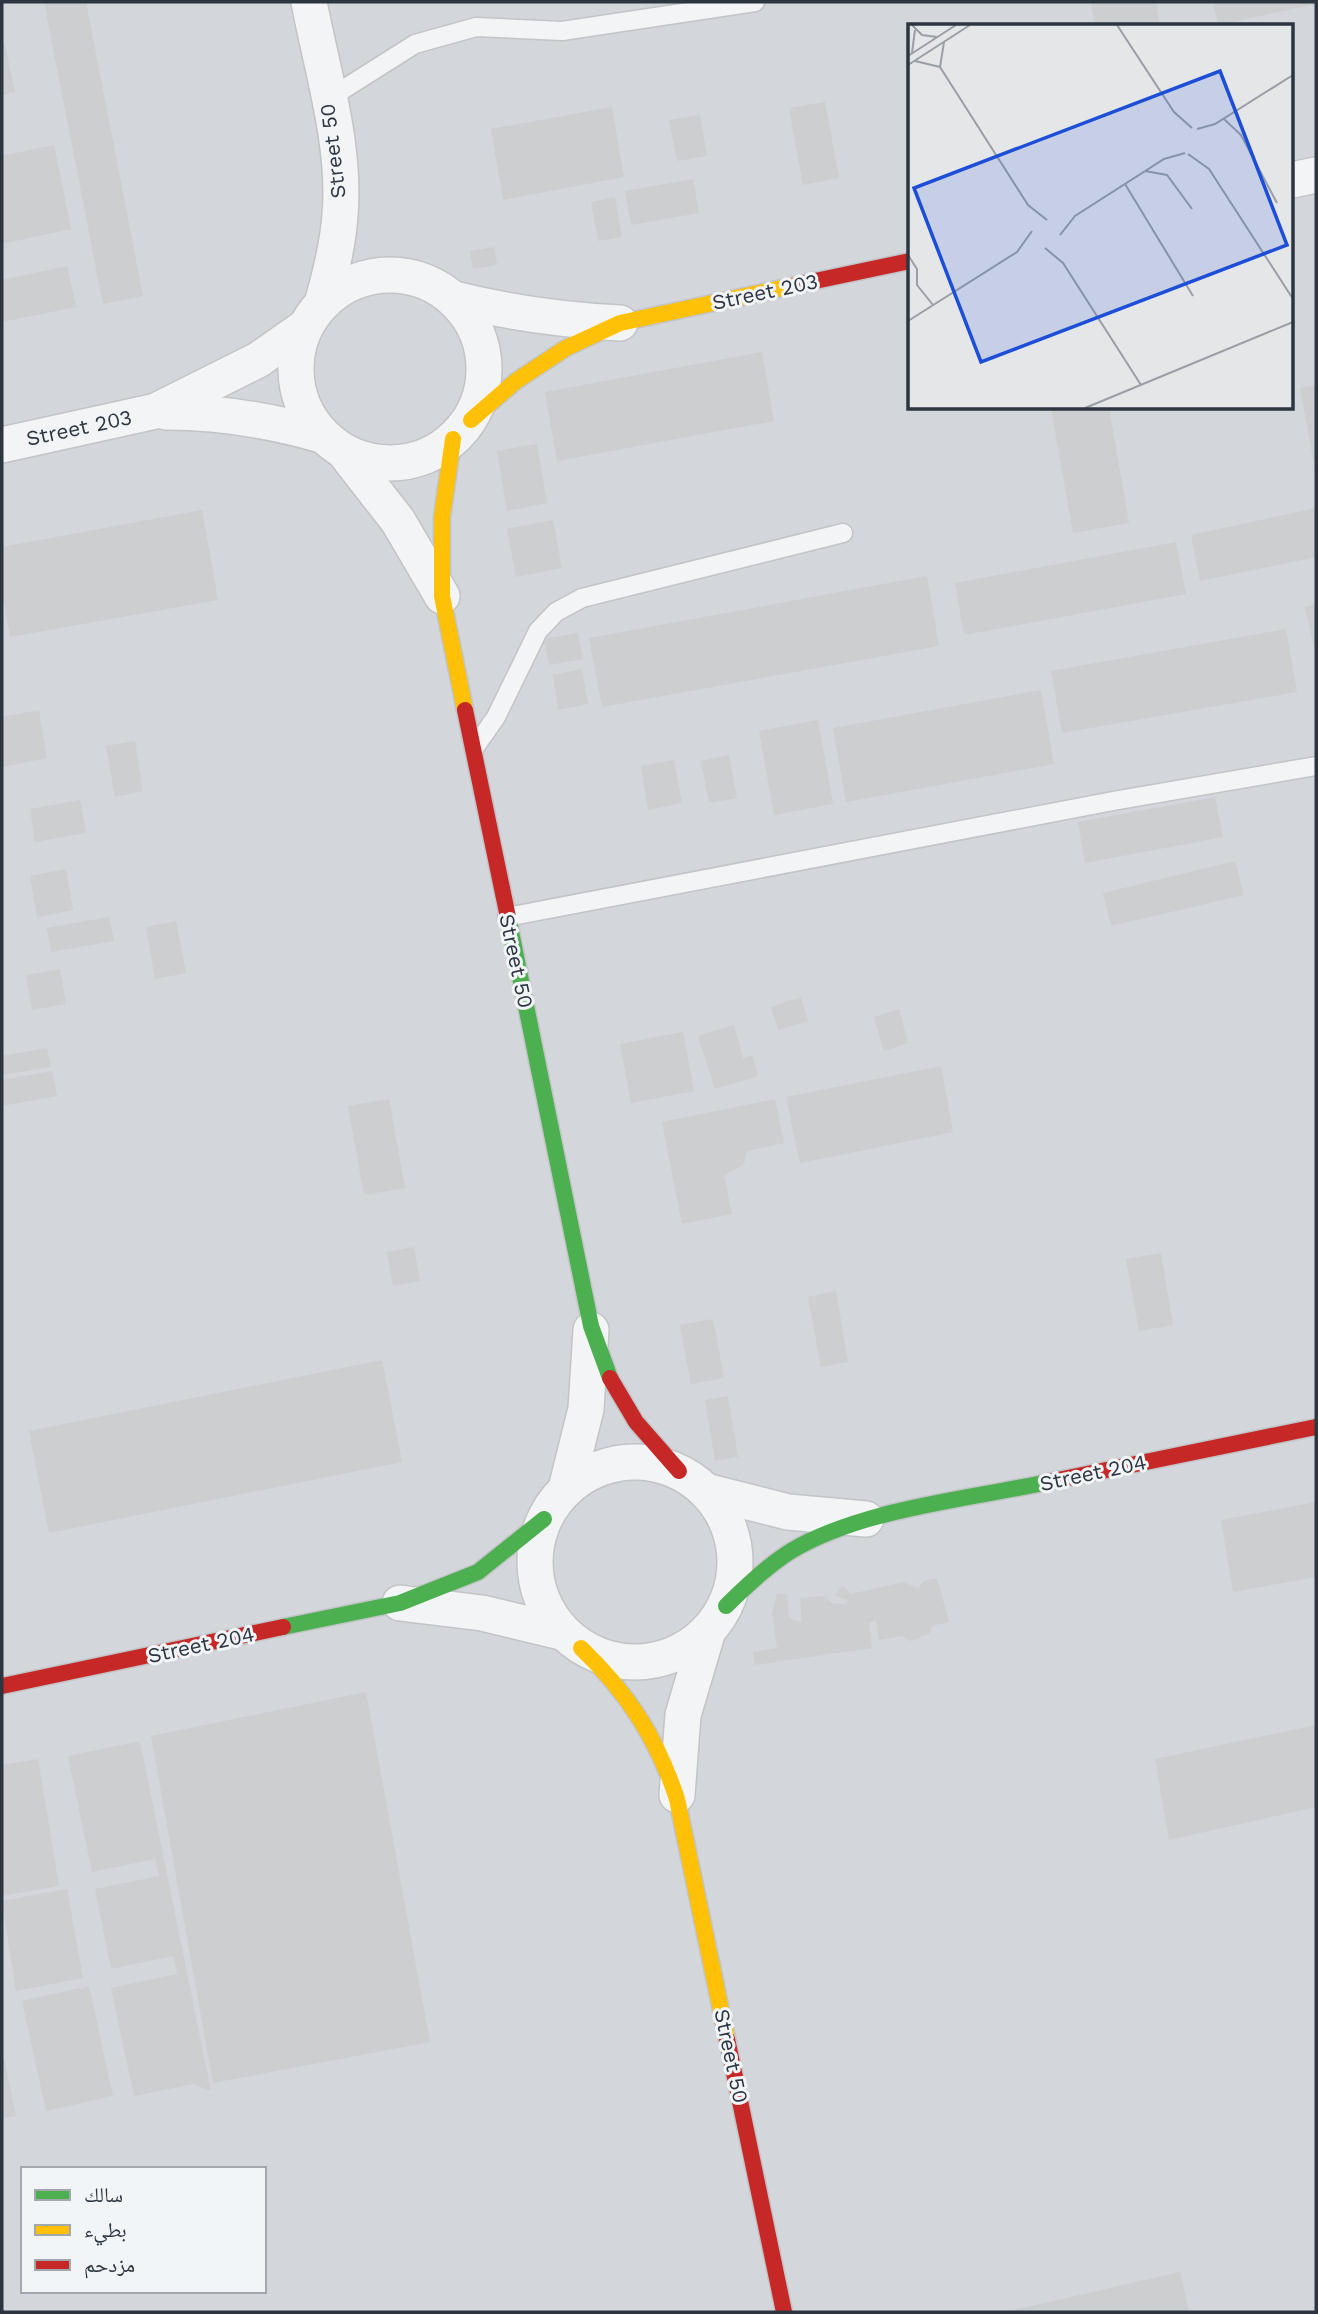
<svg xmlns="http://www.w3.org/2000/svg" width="1318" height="2314" viewBox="0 0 1318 2314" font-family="'Work Sans','Noto Naskh Arabic',sans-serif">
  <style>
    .built { fill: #d3d6db; fill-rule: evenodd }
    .building { fill: #ccced0 }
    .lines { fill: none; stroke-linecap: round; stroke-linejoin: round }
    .lane-casing { stroke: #c2c4c6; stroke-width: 21 }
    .street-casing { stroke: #c2c4c6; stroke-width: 38 }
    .fast-casing { stroke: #c2c4c6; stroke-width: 19 }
    .slow-casing { stroke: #c2c4c6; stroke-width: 19 }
    .jam-casing { stroke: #c2c4c6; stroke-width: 19 }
    .lane { stroke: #f3f4f5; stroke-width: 18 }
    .street { stroke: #f3f4f5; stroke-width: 35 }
    .fast { stroke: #4caf50; stroke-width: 16 }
    .slow { stroke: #ffc107; stroke-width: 16 }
    .jam { stroke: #c62828; stroke-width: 16 }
    .labels { text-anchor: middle; stroke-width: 6; stroke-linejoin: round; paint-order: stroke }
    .street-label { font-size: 21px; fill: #2c3540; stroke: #f2f5f7 }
    .inset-road { fill: none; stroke: #9a9fa5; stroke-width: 2 }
    .view { fill: #1d4ed8; fill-opacity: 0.15; stroke: #1d4ed8; stroke-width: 3.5 }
    .inset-edge { fill: none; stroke: #2c3540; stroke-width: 3.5 }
  </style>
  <rect width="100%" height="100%" fill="#e4e6e8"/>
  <!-- built -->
  <path class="built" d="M2,2h1314v2310h-1314zM910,26h382v382h-382zM23,2169h241v122h-241z"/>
  <!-- building -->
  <g class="building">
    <path d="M44,2h42l57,294 -40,8z"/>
    <path d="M1091,2h65l4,24h-65z"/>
    <path d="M1213,2h103v2l-98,21z"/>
    <path d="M2,32l13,60 -13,3z"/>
    <path d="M825,102l14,76 -36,7 -14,-77z"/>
    <path d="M612,107l12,70 -121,23 -12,-71z"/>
    <path d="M700,115l7,41 -30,5 -8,-41z"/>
    <path d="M54,145l17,84 -69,15v-88z"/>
    <path d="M693,179l6,34 -68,12 -6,-34z"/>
    <path d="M615,197l7,40 -24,4 -7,-39z"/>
    <path d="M494,247l3,18 -24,4 -3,-18z"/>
    <path d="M67,266l9,41 -74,15v-42z"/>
    <path d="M762,352l12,69 -217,40 -12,-69z"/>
    <path d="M1316,385v84h-1l-15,-81z"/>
    <path d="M1051,408h58l20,115 -56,10z"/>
    <path d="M537,444l10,59 -40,8 -10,-60z"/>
    <path d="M1316,508v49l-116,24 -9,-46z"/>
    <path d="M202,510l16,90 -208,37 -8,-48v-42z"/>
    <path d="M553,520l9,48 -46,9 -9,-48z"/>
    <path d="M1176,542l10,52 -222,41 -9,-52z"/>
    <path d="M927,576l12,70 -337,61 -13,-69z"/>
    <path d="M1316,604v47h-1l-10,-44z"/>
    <path d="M1286,629l11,63 -235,41 -11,-62z"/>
    <path d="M578,633l5,26 -34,6 -5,-26z"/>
    <path d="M582,669l6,35 -30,6 -5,-35z"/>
    <path d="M1041,690l13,74 -208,38 -13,-74z"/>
    <path d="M39,710l8,48 -45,9v-50z"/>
    <path d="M818,720l15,84 -59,11 -15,-84z"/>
    <path d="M135,741l8,50 -28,6 -9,-51z"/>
    <path d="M729,755l8,43 -28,5 -8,-42z"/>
    <path d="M674,760l8,43 -34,7 -7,-44z"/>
    <path d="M1215,797l8,40 -138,26 -7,-41z"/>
    <path d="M80,800l6,33 -51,9 -5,-33z"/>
    <path d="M1235,861l9,34 -133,31 -8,-33z"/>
    <path d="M66,869l7,41 -36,7 -7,-41z"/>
    <path d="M109,917l5,24 -63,11 -4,-24z"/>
    <path d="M176,921l10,52 -31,6 -9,-52z"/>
    <path d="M60,969l6,35 -34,6 -6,-35z"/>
    <path d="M801,997l7,24 -30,9 -7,-23z"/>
    <path d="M899,1009l9,34 -24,8 -10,-34z"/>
    <path d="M734,1025l9,33 9,-3 6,21 -43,13 -17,-53z"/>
    <path d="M683,1032l11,59 -63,12 -11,-59z"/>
    <path d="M47,1048l4,19 -49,8v-19z"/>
    <path d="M941,1066l12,66 -153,31 -14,-66z"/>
    <path d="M52,1071l5,25 -55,10v-26z"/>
    <path d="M389,1099l16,89 -41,7 -16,-89z"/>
    <path d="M775,1099l9,44 -37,8 -3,13 -20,12 8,38 -50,10 -20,-102z"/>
    <path d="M414,1247l6,34 -27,5 -6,-34z"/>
    <path d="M1161,1253l12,72 -34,6 -13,-72z"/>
    <path d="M836,1291l12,71 -27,5 -13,-70z"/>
    <path d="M713,1319l11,59 -33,6 -11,-59z"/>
    <path d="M382,1360l20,102 -353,71 -20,-102z"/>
    <path d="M728,1396l10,61 -23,4 -10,-61z"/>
    <path d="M1316,1502v75l-83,15 -12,-72z"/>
    <path d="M937,1578l12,44 -17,4 -2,7 -20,8 -8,-5 -23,4 -3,-20 -7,3 3,25 -117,17 -2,-13 24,-4 -5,-34 5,-21 10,2 2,23 13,5 -2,-25 26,-2 5,7 14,1 4,-4 -14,-4 7,-11 9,9 52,-12 15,6 6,-7z"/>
    <path d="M366,1692l64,350 -217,41 -62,-347z"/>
    <path d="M1316,1725v82l-147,33 -14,-81z"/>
    <path d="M140,1741l71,350 -18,-7 -59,12 -23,-108 66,-14 -4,-18 -62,13 -16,-80 64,-13 -4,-17 -63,13 -24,-116z"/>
    <path d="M38,1759l21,127 -57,10v-131z"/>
    <path d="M67,1889l16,89 -67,13 -14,-90z"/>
    <path d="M89,1986l24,110 -67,15 -24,-110z"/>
    <path d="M2,2048l14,68 -14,2z"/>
    <path d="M1180,2272l9,40h-180v-1z"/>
  </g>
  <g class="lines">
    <defs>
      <g id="lane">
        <path d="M328,99l87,-55 61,-17 86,4 193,-29"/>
        <path d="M475,747l21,-30 42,-86 18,-19 26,-14 261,-65"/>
        <path d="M507,917l606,-116 203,-35"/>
      </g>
      <g id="street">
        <path d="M309,2c13,68 37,143 31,213 -2,30 -9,57 -17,85"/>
        <path d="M1292,180l24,-5"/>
        <circle cx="390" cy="369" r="94"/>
        <path d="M454,299c56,14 109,21 166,24"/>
        <path d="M166,412c55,0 103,8 155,23"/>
        <path d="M2,445l154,-34 102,-51 47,-33"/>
        <path d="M345,453l53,68 44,75"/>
        <circle cx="635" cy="1562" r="100"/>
        <path d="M566,1489l20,-80 5,-79"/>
        <path d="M709,1492l79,20 78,7"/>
        <path d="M400,1603l82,10 79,19"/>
        <path d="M677,1795l6,-80 24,-81"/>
      </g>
      <g id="fast">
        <path d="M509,922l82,404 19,52"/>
        <path d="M726,1606c20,-20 41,-40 65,-55 70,-42 177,-52 257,-69"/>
        <path d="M283,1627l117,-24 78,-31 66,-53"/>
      </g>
      <g id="slow">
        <path d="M471,420l45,-39 50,-33 54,-25 176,-38"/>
        <path d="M453,439l-11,78v79l23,114"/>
        <path d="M581,1648c46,44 76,90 96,151l50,240"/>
      </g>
      <g id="jam">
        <path d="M796,285l114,-24"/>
        <path d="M465,710l44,212"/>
        <path d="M610,1378l26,44 43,49"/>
        <path d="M1048,1482l268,-55"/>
        <path d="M2,1686l281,-59"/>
        <path d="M727,2039l57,273"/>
      </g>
    </defs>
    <!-- lane casing -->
    <use href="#lane" class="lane-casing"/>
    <!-- street casing -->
    <use href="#street" class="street-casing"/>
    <!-- fast casing -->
    <use href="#fast" class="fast-casing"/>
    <!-- slow casing -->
    <use href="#slow" class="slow-casing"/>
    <!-- jam casing -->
    <use href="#jam" class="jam-casing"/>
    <!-- lane -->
    <use href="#lane" class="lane"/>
    <!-- street -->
    <use href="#street" class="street"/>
    <!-- fast -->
    <use href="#fast" class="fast"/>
    <!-- slow -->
    <use href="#slow" class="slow"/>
    <!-- jam -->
    <use href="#jam" class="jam"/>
  </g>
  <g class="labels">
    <!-- street labels -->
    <g class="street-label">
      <text transform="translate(333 151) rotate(-97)" y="7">Street 50</text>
      <text transform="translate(765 292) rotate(-12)" y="7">Street 203</text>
      <text transform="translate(79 428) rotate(-12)" y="7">Street 203</text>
      <text transform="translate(516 961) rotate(78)" y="7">Street 50</text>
      <text transform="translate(1093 1473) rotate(-12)" y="7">Street 204</text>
      <text transform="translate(201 1645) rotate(-12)" y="7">Street 204</text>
      <text transform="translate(731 2056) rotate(78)" y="7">Street 50</text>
    </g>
  </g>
  <!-- overview -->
  <g transform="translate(908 24)">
    <rect width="385" height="385" fill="#e4e6e8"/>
    <path class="inset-road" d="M4,1l10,10 15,2M209,1l57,87 18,16M36,18l-4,25 88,138 19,15M4,29l3,-23M0,32l48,-31M7,37l25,6M0,41l62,-40M316,95l17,16 36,68M289,105l18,-5 78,-49M280,130l21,15 84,130M237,147l22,4 25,34M217,160l68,112M152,211l15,-19 89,-57 21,-6M137,224l18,15 78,122M0,231l9,14v16l16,20M0,297l109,-69 15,-21M177,384l208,-86"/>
    <path class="view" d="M312,47l67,174 -306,117 -67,-174z"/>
    <rect width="385" height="385" class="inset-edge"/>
  </g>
  <!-- border -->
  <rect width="1318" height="2314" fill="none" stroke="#2c3540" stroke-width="7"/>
  <!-- legend -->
  <rect x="21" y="2167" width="245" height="126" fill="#f2f5f7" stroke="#a3a8ae" stroke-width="2"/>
  <rect x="35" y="2190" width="35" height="10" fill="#4caf50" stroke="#a3a8ae" stroke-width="2"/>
  <text x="84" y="2202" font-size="21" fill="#2c3540">سالك</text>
  <rect x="35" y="2225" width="35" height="10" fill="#ffc107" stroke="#a3a8ae" stroke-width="2"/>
  <text x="84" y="2237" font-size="21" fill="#2c3540">بطيء</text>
  <rect x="35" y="2260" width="35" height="10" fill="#c62828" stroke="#a3a8ae" stroke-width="2"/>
  <text x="84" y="2272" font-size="21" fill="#2c3540">مزدحم</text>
</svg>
